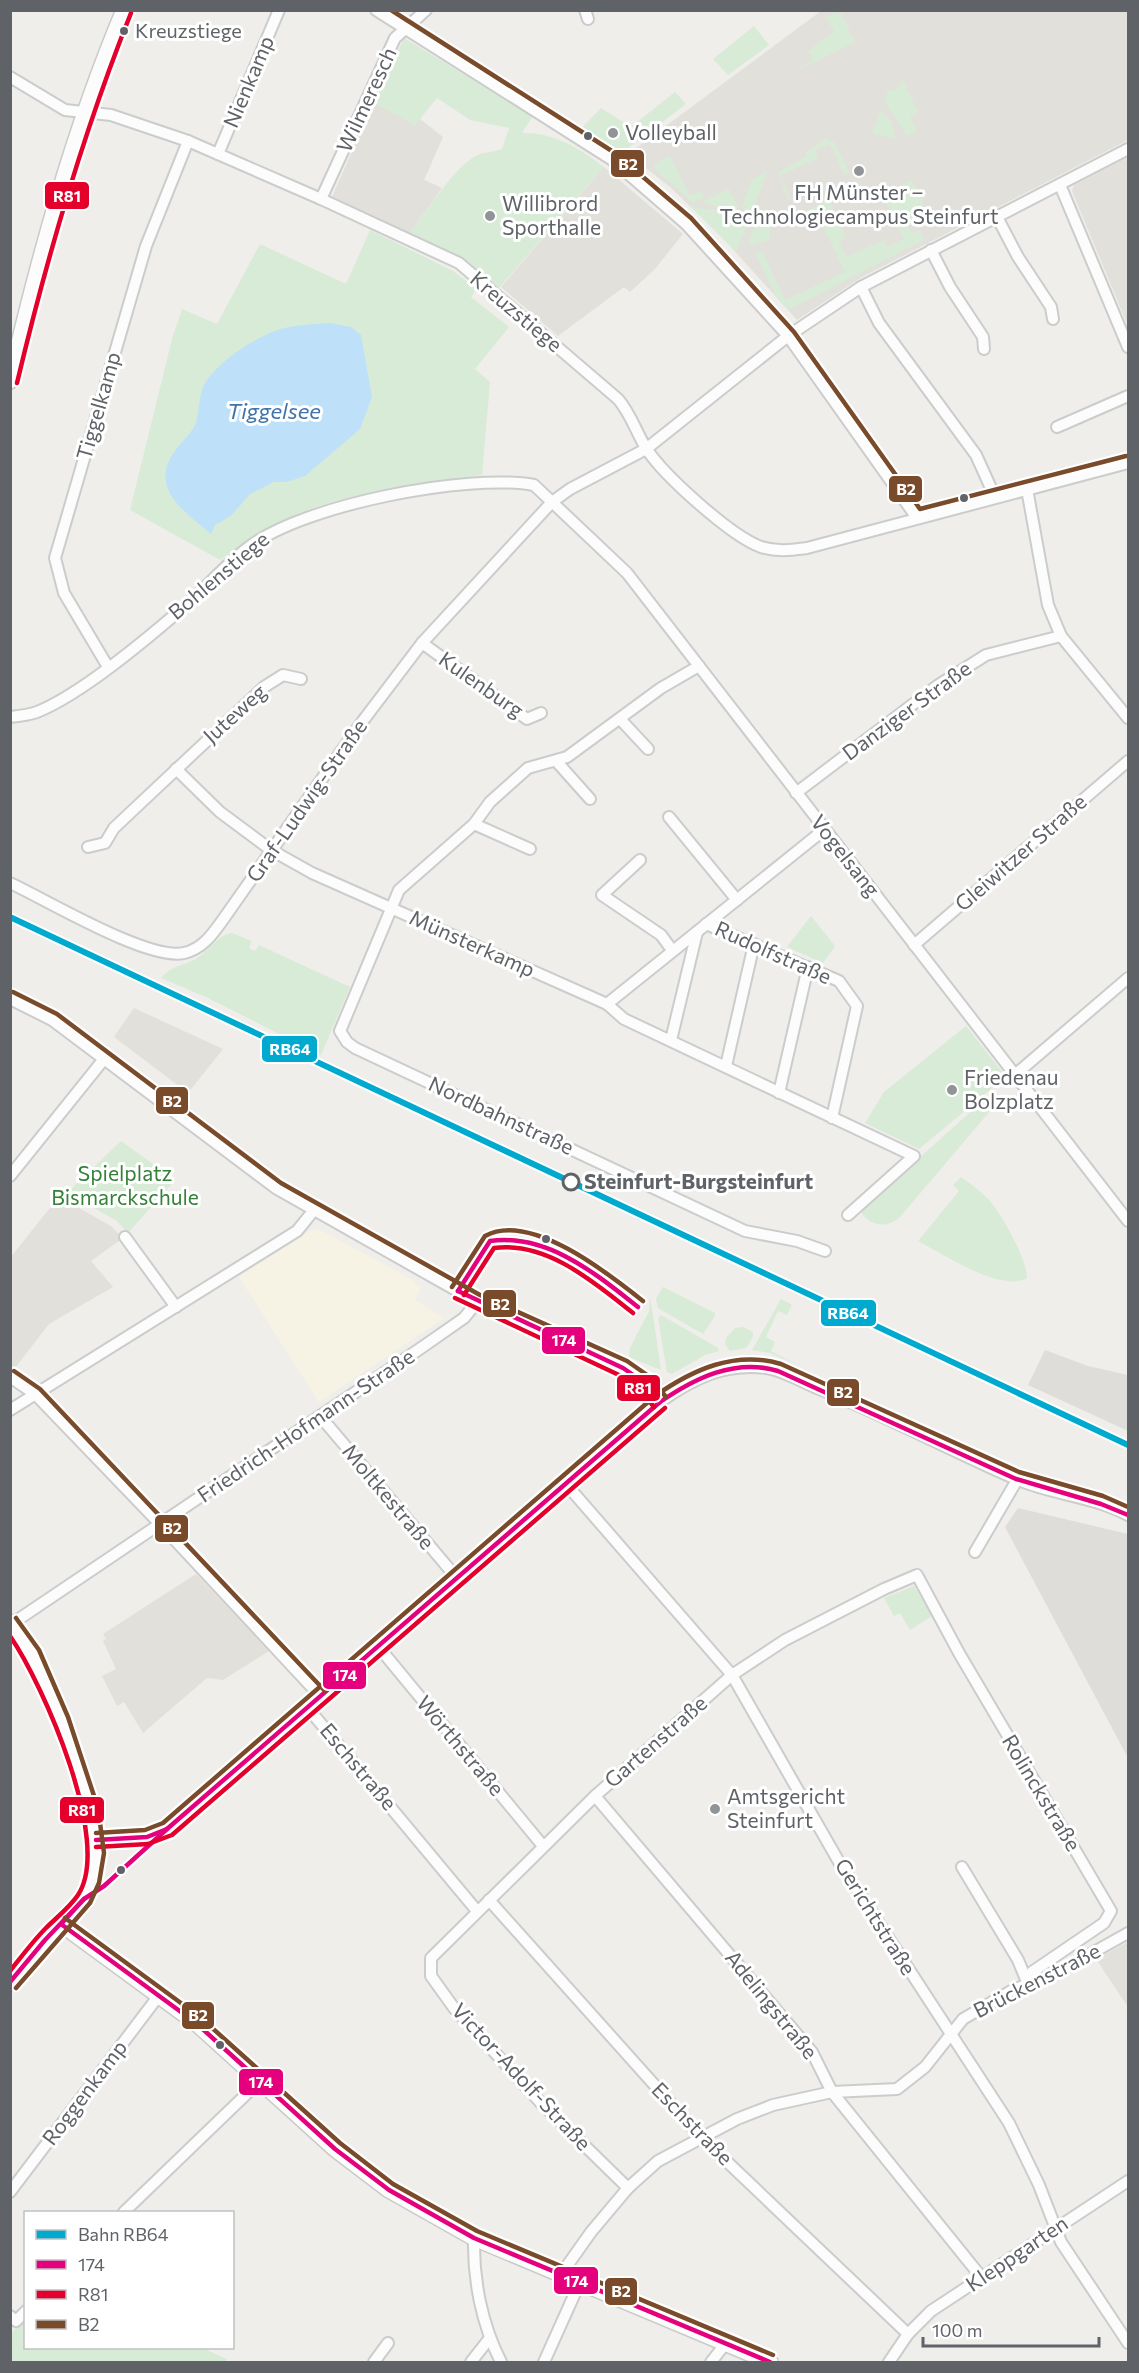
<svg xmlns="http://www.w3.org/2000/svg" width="1139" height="2373" font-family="Commissioner,sans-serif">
<rect width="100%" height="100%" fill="#efeeea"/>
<path fill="#f7f3e4" d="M318,1229L415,1281L414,1283L421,1287L415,1300L444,1318L319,1402L239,1277L312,1230Z"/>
<g fill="#dfddda">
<path d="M1045,1350L1088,1366L1128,1375V1431L1028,1385Z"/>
<path d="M1018,1508L1128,1534V1758L1005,1527Z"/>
</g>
<g fill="#e2e0da">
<path d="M821,11H1128V140L862,277L797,320L720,235L670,187L628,154Z"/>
<path d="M374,102L414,124L419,118L443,137L424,180L442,188L408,236L331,199Z"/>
<path d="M1128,157V326L1072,191L1074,185Z"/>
<path d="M604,167L683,234L655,269L630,292L624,287L558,336L501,287Z"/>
<path d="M134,1008L223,1049L188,1093L114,1037Z"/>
<path d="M63,1199L111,1226L123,1238L91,1261L113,1287L49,1324L15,1368L10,1365V1258L49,1209Z"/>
<path d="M196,1574L269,1651L223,1680L207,1678L143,1733L124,1702L117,1706L102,1676L116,1669L103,1641L106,1639L103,1634Z"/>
<path d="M1128,1942V2007L1096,1959Z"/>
</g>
<g fill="#d8ebd6">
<path d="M837,12L841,13L855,42L798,70L813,59L808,51L834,31L825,18Z"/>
<path d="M754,26L769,45L728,75L713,59Z"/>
<path d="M404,38L533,116L522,133C554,132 579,148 604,167L499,288L461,259L408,236C423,216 453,169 474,157C488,149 498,155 512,142L502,149L509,128L470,120L437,98L415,125L374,102Z"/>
<path d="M903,80L918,112L910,116L917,131L907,136L884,101L889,89L892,91L902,85L900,82Z"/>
<path d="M675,92L686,104L623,152L582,128L601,108L631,127Z"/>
<path d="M880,111L891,120L895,139L872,134Z"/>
<path d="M826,138L834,142L849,172L844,175L830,144L815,151L818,158L780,176L791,198L788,200L778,173L807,156L805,153Z"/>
<path d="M670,156L690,196L701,191L704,197L693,203L656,170L653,164Z"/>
<path d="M768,171L753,210H744L742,207L752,179Z"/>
<path d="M912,180L924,205L911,212L915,220L907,224L912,234L920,230L924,240L788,310L776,297L756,254L762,251L785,300L845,272L817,213L784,227L782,222L829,200L846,238L839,242L846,257L884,240L888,247L904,239L882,194Z"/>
<path d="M729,189L738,207L736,212L741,214L747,226L736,252L691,207L695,205V208L719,210V207L701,202Z"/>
<path d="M762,209L767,217L763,226L767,227L769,222L771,227L769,240L751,245L749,240Z"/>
<path d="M370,230L453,271L477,289L471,297L509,327L475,369L490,382L482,475C421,483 338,494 283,520C261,530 240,547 220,560L130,510L172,339L182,309L217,324L260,244L346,284Z"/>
<path d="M811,916L835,946L823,963L787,947Z"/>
<path d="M232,933L252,941L249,948L255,951L259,945L350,987L321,1055L206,997L161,978C171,966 181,966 194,960C209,952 215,936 232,933Z"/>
<path d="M966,1026L1003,1073V1079L919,1149L865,1123L884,1092Z"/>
<path d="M994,1091L1001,1098L900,1217C888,1228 873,1227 862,1214V1209Z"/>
<path d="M121,1141L175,1180L128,1233L117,1221L67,1193Z"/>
<path d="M961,1177C971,1184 982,1192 990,1201C1003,1216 1027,1260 1027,1278C1001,1293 943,1254 918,1241L959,1191L953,1185Z"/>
<path d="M663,1287L715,1313V1316L703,1334L658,1308L656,1299Z"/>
<path d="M650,1299L651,1302L661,1370L629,1357L630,1348L649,1311Z"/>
<path d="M781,1299L792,1305L787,1315L778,1311L766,1337L775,1342L771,1351L796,1364L770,1353L752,1350Z"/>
<path d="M661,1315L718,1348L719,1351L705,1355L672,1374L667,1372L658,1318Z"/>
<path d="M743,1327L753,1332V1337L746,1348L730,1351L725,1344L726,1338L735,1328Z"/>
<path d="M914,1586L932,1616L910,1630L900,1613L894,1616L884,1598Z"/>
<path d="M25,2319L26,2348H202L227,2359L225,2362H11L10,2334Z"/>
</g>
<path fill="#bfe0f9" d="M330,323L351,327L361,335L372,397L360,429L305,476L287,482H274L250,494L231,516L215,525L211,534C188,514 149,490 173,454C179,443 189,437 195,425C200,413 198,397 204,385C217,362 255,337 280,329C296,325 314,324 330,323Z"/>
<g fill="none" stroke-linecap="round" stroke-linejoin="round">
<defs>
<g id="street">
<path d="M376,10L611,159L686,224L788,336L917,518"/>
<path d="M585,10L588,19"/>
<path d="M10,77L65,110L111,115L188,141L321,199L459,263L618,399C631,414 636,432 646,448C663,475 731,536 761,547C777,552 791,550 807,548L1128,463"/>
<path d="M218,154L279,10"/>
<path d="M1060,185L1128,347"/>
<path d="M321,199L395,38L426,10"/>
<path d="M997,217L1018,257L1051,307L1053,319"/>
<path d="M931,250L950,287L983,337L984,349"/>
<path d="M861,287L879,323L976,455L995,497"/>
<path d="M1057,427L1128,396"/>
<path d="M1027,489L1048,605L1061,636L1128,718"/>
<path d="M422,643L527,719L541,713"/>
<path d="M699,666L661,688L567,757L528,768L490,802L474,824L399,890L340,1031L347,1042L355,1048L745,1231L797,1241L825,1251"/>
<path d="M108,667L64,593L55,558L146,246L188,141"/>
<path d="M10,717C19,716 29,715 37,712C82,694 148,638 185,606C207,587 226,564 249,547C303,505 468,473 534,485L627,573L1128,1221"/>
<path d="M620,719L648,749"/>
<path d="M557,762L590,799"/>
<path d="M176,769L220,812L271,850L312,873L607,1004L624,1019L914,1156L848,1215"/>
<path d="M796,793L937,686L986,655L1061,636"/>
<path d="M669,817L737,900"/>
<path d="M474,824L530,849"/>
<path d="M88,847L105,843L114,828L264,687L283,675L301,679"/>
<path d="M640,860L602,895L661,935L672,950"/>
<path d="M10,883C47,900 148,961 184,953C202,949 212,935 222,921L359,726L422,643L552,502L570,489L646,449L788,336L861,287L1128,149"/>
<path d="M706,924L839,981L857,1006L832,1118"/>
<path d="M914,945L1128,761"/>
<path d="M10,999L52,1020L277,1189L477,1302L623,1368L645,1383L660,1402"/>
<path d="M607,1004L825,829"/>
<path d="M671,1040L697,932"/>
<path d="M726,1066L754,944"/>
<path d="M1016,1074L1128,978"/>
<path d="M779,1093L808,967"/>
<path d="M10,1176L104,1059"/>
<path d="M125,1237L176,1307"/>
<path d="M10,1377L35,1394L160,1524L320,1696"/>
<path d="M10,1410L297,1231L314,1210"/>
<path d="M320,1416L456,1577"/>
<path d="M566,1484L732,1675L839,1862L1009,2123L1039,2185L1061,2242L1128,2343"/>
<path d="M975,1552L1017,1480"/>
<path d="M10,1625L421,1348L464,1318L477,1302"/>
<path d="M377,1645L543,1846"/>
<path d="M307,1707L477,1911"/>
<path d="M595,1796L812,2052L832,2092L982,2278"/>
<path d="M96,1840L147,1837L167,1829L660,1402C693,1378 724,1363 766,1368C782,1370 801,1381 817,1388C885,1415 949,1450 1016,1479C1052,1495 1093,1496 1128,1515"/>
<path d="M962,1867L1018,1960L1028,1984"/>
<path d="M489,1900L701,2137L908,2334"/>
<path d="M628,2188L541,2103L454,2008L431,1976V1958L595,1796L732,1675L785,1640L884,1589L917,1575L959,1653L1111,1911L1104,1923L1032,1972L1028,1984"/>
<path d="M10,2192L160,1994"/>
<path d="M124,2212L260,2081"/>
<path d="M474,2238C473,2280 482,2325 501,2362"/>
<path d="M562,2273L591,2232L628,2188L658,2161L737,2119L773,2105L832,2092L897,2089L925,2067L963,2019L1011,1991L1058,1972L1128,1933"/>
<path d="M10,2316L16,2321L26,2311"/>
<path d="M374,2362L388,2343"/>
<path d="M471,2362L489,2339"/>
<path d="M544,2362L580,2282"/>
<path d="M711,2362L726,2343"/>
<path d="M889,2362L908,2334L931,2311L1128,2181"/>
</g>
<g id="secondary">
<path d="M10,381C39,256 74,129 124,10"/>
<path d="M10,1622L32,1654L61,1719L91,1810L97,1853L92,1881L84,1899L45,1940L10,1983"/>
<path d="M61,1924L196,2023L335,2149L389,2190L474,2238L770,2362"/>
</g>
</defs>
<use href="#street" stroke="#cbcccc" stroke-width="14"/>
<use href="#secondary" stroke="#cacacb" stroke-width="18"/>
<use href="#street" stroke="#fdfcfc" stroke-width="10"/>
<use href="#secondary" stroke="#fdfcfc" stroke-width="15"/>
<defs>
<g id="bus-1">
<path d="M458,1291L623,1368L645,1383L660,1402"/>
<path d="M458,1291L490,1241C547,1233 596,1274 638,1307"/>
<path d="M96,1840L147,1837L167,1829L660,1402C695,1378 735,1358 778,1371L1016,1479L1101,1504L1128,1515"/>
<path d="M61,1924L196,2023L335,2149L389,2190L474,2238L770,2362"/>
<path d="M61,1924L84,1899L104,1886L167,1829"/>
<path d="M10,1982L45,1940L84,1899"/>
</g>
<g id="bus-2">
<path d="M17,383C47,257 83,133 131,13"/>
<path d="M464,1295L494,1248C547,1241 595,1283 633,1313"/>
<path d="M455,1298L619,1375L640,1389L654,1407"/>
<path d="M10,1636C43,1684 113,1842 78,1895C70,1907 56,1918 46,1928C33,1941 22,1956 10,1971"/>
<path d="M96,1847L148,1844L172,1835L665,1408"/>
</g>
<g id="bus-3">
<path d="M391,10L615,153L691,218L794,332L920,509L1126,456"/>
<path d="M13,992L57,1014L281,1183L480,1295L627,1361L650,1377L666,1397"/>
<path d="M452,1287L485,1236C530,1211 609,1274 643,1301"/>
<path d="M14,1371L40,1389L325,1691"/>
<path d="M96,1833L145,1830L163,1823L655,1396C692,1370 735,1350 781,1364L1019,1472L1103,1496L1128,1507"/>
<path d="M65,1918L200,2017L340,2143L393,2184L477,2231L773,2355"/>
<path d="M16,1988L90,1903L99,1883L104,1853L98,1808L68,1717L39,1650L16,1618"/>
</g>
</defs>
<use href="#bus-1" stroke="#fff" stroke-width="9"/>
<use href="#bus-2" stroke="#fff" stroke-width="9"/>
<use href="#bus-3" stroke="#fff" stroke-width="9"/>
<use href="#bus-1" stroke="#e5007d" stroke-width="4.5"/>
<use href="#bus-2" stroke="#e4002b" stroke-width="4.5"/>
<use href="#bus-3" stroke="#7a4b2a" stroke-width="4.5"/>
<defs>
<path id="rail-1" d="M10,917L1128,1445"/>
</defs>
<use href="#rail-1" stroke="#fff" stroke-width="10"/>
<use href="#rail-1" stroke="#00a9ce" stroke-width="6"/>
</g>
<g fill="#5f6368" stroke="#fff" stroke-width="2">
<circle cx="124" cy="31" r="5"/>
<circle cx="588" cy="136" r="5"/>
<circle cx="964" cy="498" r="5"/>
<circle cx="546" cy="1239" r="5"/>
<circle cx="121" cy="1870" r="5"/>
<circle cx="220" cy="2045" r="5"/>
</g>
<g fill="#919496" stroke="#fff" stroke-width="2">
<circle cx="613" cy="133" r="6"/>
<circle cx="859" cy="171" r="6"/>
<circle cx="490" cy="216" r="6"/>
<circle cx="952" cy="1090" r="6"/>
<circle cx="715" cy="1809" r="6"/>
</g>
<circle fill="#fff" stroke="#5f6368" stroke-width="3" cx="571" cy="1182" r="8"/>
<g text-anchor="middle" stroke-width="6" stroke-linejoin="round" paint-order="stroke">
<g font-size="20" fill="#5f6368" stroke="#fff" text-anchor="start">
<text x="135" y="38">Kreuzstiege</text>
</g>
<g font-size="21" fill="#5f6368" stroke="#fff">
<text transform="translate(249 82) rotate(-67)" y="7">Nienkamp</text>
<text transform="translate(367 100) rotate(-65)" y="7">Wilmeresch</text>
<text transform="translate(516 312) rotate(40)" y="7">Kreuzstiege</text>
<text transform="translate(99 406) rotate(-74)" y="7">Tiggelkamp</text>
<text transform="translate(219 576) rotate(-40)" y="7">Bohlenstiege</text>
<text transform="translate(481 685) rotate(35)" y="7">Kulenburg</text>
<text transform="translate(907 711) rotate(-36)" y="7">Danziger Straße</text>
<text transform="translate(235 714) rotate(-42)" y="7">Juteweg</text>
<text transform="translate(307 801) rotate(-55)" y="7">Graf-Ludwig-Straße</text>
<text transform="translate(1021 853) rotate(-41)" y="7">Gleiwitzer Straße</text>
<text transform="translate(845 856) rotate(52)" y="7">Vogelsang</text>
<text transform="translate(472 944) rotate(24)" y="7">Münsterkamp</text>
<text transform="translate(773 953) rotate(24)" y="7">Rudolfstraße</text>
<text transform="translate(501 1116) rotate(25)" y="7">Nordbahnstraße</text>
<text transform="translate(306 1426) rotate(-34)" y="7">Friedrich-Hofmann-Straße</text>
<text transform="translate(388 1497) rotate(50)" y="7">Moltkestraße</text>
<text transform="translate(656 1742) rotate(-41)" y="7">Gartenstraße</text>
<text transform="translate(460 1746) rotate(50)" y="7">Wörthstraße</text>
<text transform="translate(358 1767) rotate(50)" y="7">Eschstraße</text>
<text transform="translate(1041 1793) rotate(59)" y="7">Rolinckstraße</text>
<text transform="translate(875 1917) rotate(58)" y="7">Gerichtstraße</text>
<text transform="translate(1037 1981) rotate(-27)" y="7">Brückenstraße</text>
<text transform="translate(771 2005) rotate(51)" y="7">Adelingstraße</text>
<text transform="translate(521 2077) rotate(47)" y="7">Victor-Adolf-Straße</text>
<text transform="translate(85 2093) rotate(-53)" y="7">Roggenkamp</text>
<text transform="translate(692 2124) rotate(46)" y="7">Eschstraße</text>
<text transform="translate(1017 2254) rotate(-34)" y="7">Kleppgarten</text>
</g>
<g font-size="21" fill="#5f6368" stroke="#fff" text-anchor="start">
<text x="625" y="140">Volleyball</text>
<text x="859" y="200" text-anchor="middle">FH Münster –<tspan x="859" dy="24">Technologiecampus Steinfurt</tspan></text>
<text x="502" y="211">Willibrord<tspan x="502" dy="24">Sporthalle</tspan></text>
<text x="964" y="1085">Friedenau<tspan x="964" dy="24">Bolzplatz</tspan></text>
<text x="727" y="1804">Amtsgericht<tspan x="727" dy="24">Steinfurt</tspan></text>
</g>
<g font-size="21" fill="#348238" stroke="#fff">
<text x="125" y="1181">Spielplatz<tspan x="125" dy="24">Bismarckschule</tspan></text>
</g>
<g font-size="21" font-weight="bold" fill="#5f6368" stroke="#fff" text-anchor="start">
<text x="584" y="1189">Steinfurt-Burgsteinfurt</text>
</g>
<g font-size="22" font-style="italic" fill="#4174aa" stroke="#fff">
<text x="274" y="419">Tiggelsee</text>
</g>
</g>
<g stroke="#fff" stroke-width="2">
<rect x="610" y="149" width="35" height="29" rx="6" fill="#7a4b2a"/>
<rect x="44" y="181" width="46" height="29" rx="6" fill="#e4002b"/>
<rect x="888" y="475" width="35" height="28" rx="6" fill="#7a4b2a"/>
<rect x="261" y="1035" width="57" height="28" rx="6" fill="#00a9ce"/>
<rect x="155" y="1086" width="34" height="29" rx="6" fill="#7a4b2a"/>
<rect x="482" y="1289" width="35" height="29" rx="6" fill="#7a4b2a"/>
<rect x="820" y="1299" width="57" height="28" rx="6" fill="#00a9ce"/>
<rect x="541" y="1326" width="45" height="29" rx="6" fill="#e5007d"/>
<rect x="616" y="1374" width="45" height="28" rx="6" fill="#e4002b"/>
<rect x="826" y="1378" width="34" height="29" rx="6" fill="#7a4b2a"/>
<rect x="154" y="1514" width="35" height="29" rx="6" fill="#7a4b2a"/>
<rect x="322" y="1661" width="45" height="29" rx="6" fill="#e5007d"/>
<rect x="59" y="1796" width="46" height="28" rx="6" fill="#e4002b"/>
<rect x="181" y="2001" width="34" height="29" rx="6" fill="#7a4b2a"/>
<rect x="238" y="2068" width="46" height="28" rx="6" fill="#e5007d"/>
<rect x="553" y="2266" width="46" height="29" rx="6" fill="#e5007d"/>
<rect x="604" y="2277" width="34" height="29" rx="6" fill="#7a4b2a"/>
</g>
<g font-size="16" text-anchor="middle" font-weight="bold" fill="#fff">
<text x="628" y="170">B2</text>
<text x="67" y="202">R81</text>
<text x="906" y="495">B2</text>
<text x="290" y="1055">RB64</text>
<text x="172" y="1107">B2</text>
<text x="500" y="1310">B2</text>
<text x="848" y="1319">RB64</text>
<text x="564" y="1346">174</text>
<text x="638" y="1394">R81</text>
<text x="843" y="1398">B2</text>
<text x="172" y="1534">B2</text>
<text x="345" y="1681">174</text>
<text x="82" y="1816">R81</text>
<text x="198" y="2021">B2</text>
<text x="261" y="2088">174</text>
<text x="576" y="2287">174</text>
<text x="621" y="2297">B2</text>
</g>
<rect width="1139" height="2373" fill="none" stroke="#5f6368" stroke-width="24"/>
<rect x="24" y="2211" width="210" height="138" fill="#ffffff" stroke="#bfc1c3" stroke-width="1.5"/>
<rect x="36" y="2230" width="30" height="9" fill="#00a9ce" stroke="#bfc1c3" stroke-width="1.5"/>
<text x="78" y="2241" font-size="18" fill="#5f6368">Bahn RB64</text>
<rect x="36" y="2260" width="30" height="9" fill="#e5007d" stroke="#bfc1c3" stroke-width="1.5"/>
<text x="78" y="2271" font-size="18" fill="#5f6368">174</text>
<rect x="36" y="2290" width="30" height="9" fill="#e4002b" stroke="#bfc1c3" stroke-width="1.5"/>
<text x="78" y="2301" font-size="18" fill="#5f6368">R81</text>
<rect x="36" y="2320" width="30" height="9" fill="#7a4b2a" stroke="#bfc1c3" stroke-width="1.5"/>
<text x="78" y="2331" font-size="18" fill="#5f6368">B2</text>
<path d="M923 2337v9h176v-9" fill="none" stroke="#5f6368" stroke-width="3"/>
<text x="932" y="2337" font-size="18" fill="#5f6368" stroke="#ffffff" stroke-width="4.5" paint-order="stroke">100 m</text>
</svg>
